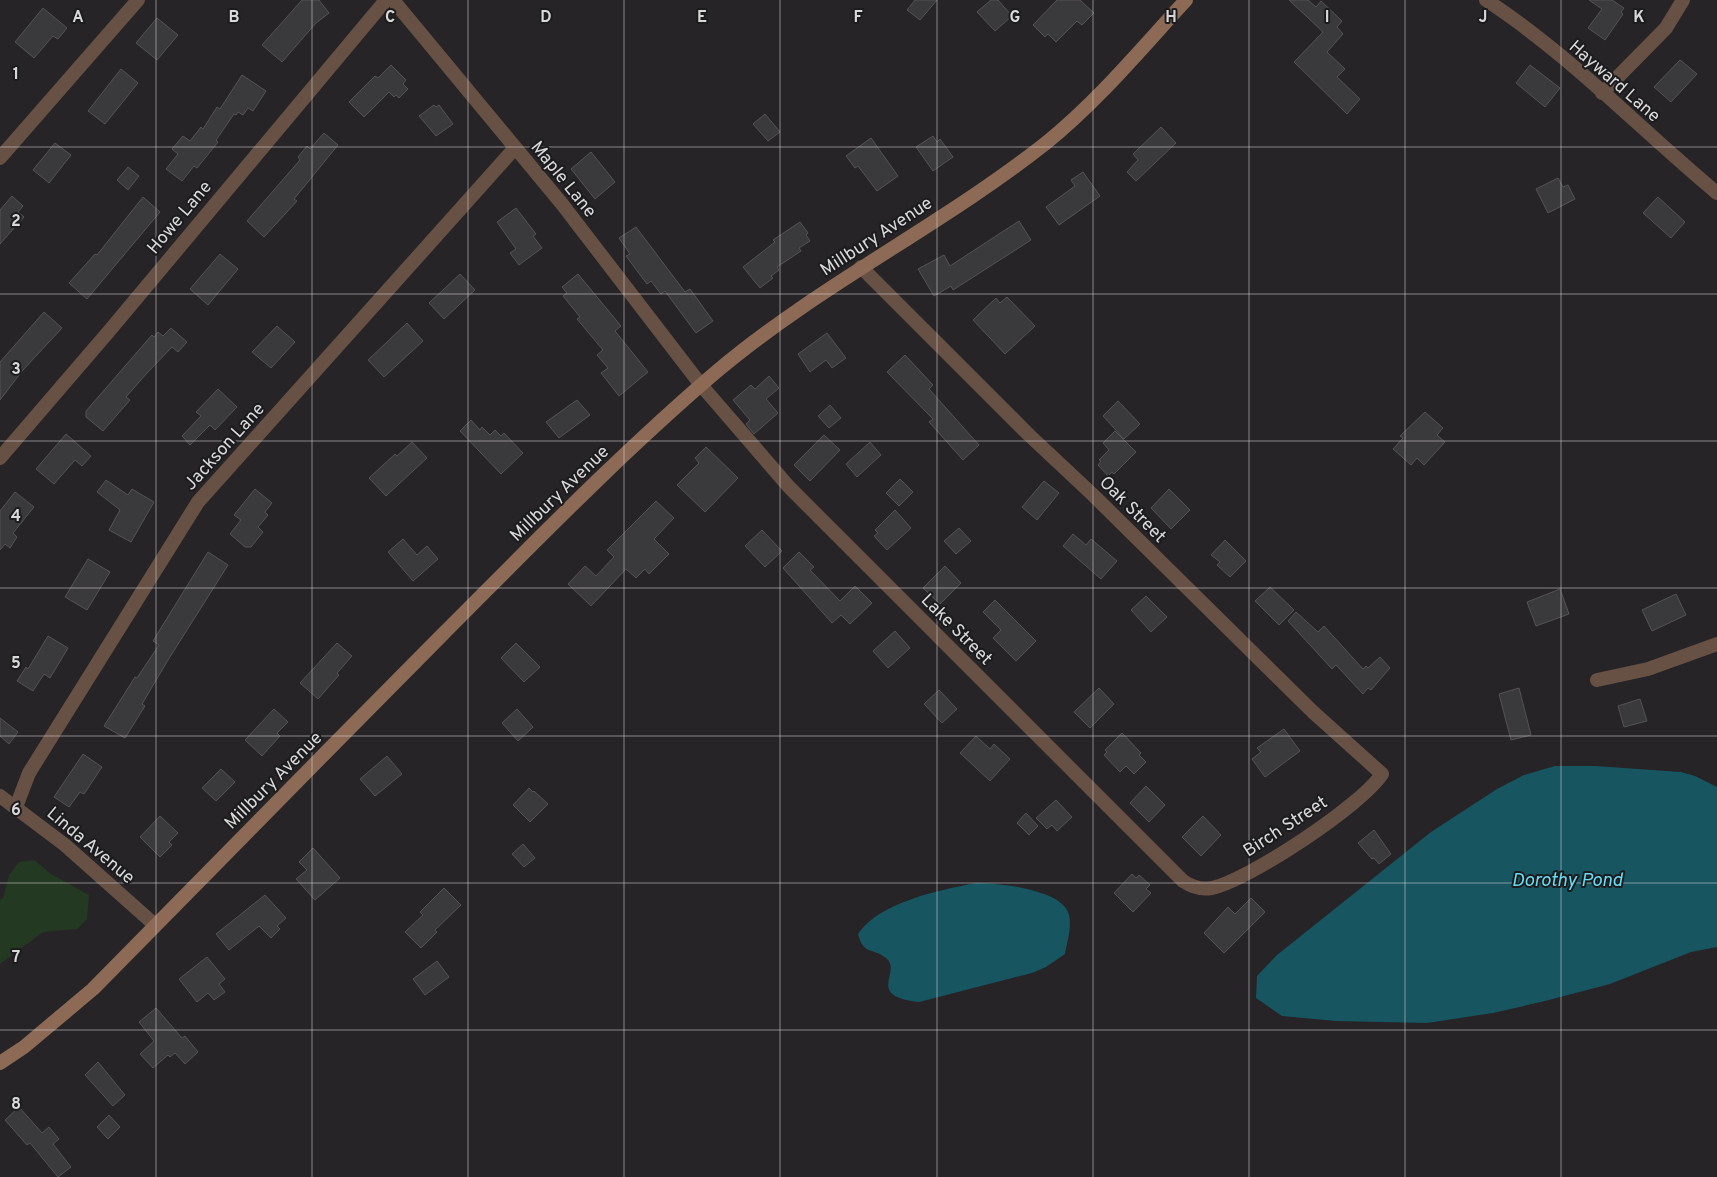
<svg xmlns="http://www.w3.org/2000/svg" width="1717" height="1177" font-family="Overpass,sans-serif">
<rect width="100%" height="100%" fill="#262426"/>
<path fill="#233921" d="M34,860L51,874L89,895L87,919L77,929L43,932L0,964V900L3,898L9,875L19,862Z"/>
<g fill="#175560">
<path d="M1555,766H1595L1681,772L1695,776L1717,787V947L1691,952L1610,984L1545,1001L1493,1013L1427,1023L1336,1021L1282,1016L1256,998L1257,976L1277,955L1431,832L1497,789L1524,775Z"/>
<path d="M976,883C998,883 1059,889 1068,912C1073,924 1067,942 1065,954L1046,967L1032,973L919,1002C864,996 903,972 886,958C872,947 864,956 858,934C879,902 940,890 976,883Z"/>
</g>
<g fill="#3a393b" stroke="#555356">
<path d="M302,0H319L329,13L316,23L282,62L262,45Z"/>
<path d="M915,0H937L920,20L907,10Z"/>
<path d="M991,0H998L1012,16L995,31L977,12Z"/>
<path d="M1057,0H1080L1094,13L1082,25L1077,21L1056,42L1048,34L1045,37L1033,25Z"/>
<path d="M1289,0H1308L1316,7L1321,1L1342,21L1337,27L1343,34L1327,52L1345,69L1337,77L1360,99L1347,114L1294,62L1323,32Z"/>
<path d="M1589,0H1612L1624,8L1621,12L1623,14L1605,40L1588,28L1602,9Z"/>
<path d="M43,8L67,28L58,39L53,36L34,58L15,42Z"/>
<path d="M157,18L178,35L157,60L136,43Z"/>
<path d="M1680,60L1697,74L1671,102L1654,87Z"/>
<path d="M391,65L406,80L403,84L408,89L399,98L396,95L394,97L389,92L364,117L349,102L375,76L378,78Z"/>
<path d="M1530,65L1560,88L1545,107L1516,83Z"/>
<path d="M121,69L138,83L105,124L88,111Z"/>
<path d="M242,75L266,91L253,111L248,108L243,115L238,112L236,115L234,114L216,140L218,142L197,168L194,166L182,181L166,169L178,154L172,149L183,136L190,141L201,127L203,129L217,107L220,109Z"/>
<path d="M434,105L436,107L439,105L453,124L436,136L419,116Z"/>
<path d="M765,114L780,132L768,141L753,124Z"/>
<path d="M1161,127L1176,143L1136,181L1127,172L1138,160L1133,154Z"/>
<path d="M324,133L338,145L294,199L297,201L264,237L247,221L300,160L298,157L307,146L310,149Z"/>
<path d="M933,136L937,142L940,139L953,157L933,171L916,147Z"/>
<path d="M871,138L898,176L877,191L858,166L855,168L846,156Z"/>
<path d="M55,143L71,155L49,183L33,170Z"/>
<path d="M591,152L615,182L595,199L571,169Z"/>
<path d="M128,167L139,176L128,190L117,180Z"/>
<path d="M1083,172L1100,196L1059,225L1046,207L1075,186L1071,180Z"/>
<path d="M1558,178L1563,187L1568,185L1575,199L1548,213L1536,189Z"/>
<path d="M12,196L23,206L18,212L24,217L0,244V210Z"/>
<path d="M143,197L160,212L87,299L69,283L95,254L97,255Z"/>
<path d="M1658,197L1685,222L1671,238L1643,213Z"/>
<path d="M516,208L536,234L533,236L542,248L519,265L510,253L516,249L497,222Z"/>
<path d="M1019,221L1031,240L953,290L951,286L934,296L918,269L944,255L950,266Z"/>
<path d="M800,222L808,233L806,235L810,241L799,248L801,251L777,267L779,270L771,276L773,278L760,288L743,267L775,242L773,240Z"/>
<path d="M636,227L685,292L690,289L713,321L696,333L665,291L661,294L651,281L647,284L626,256L630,254L619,238Z"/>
<path d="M220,254L238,269L208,305L190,289Z"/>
<path d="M460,274L475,290L444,319L429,303Z"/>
<path d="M578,274L621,326L615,331L648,372L619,396L601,373L608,368L597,355L603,350L577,319L580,317L563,296L567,293L562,287Z"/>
<path d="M1007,297L1035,326L1005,354L973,320L996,298L1000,303Z"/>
<path d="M44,312L62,328L23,370L0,400V362Z"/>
<path d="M407,323L423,341L384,377L368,360Z"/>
<path d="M277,326L295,342L271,368L252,352Z"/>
<path d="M171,328L187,342L178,352L172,347L147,373L126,397L130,400L103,431L86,417V411L152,335L154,337L158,332L163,336Z"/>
<path d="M827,333L846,358L832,368L826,360L810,372L798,354Z"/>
<path d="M905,355L933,385L929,389L979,445L963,460L929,422L933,419L887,372Z"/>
<path d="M769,376L779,388L766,399L778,413L754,434L746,424L750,420L733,400L751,385L755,389Z"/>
<path d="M218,389L237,407L215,430L210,425L190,445L182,436L201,416L196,412Z"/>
<path d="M577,400L590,415L559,438L546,422Z"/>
<path d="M1118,401L1140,424L1124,439L1103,416Z"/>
<path d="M830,405L841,418L829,428L818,416Z"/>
<path d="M1425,412L1443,428L1437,435L1445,442L1424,465L1417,458L1411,465L1393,449L1403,438L1400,436Z"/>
<path d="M471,420L480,430L482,427L490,435L495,430L501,436L504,433L523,453L501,474L460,431Z"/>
<path d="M1115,431L1136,452L1114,474L1112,472L1108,476L1098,465L1101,461L1099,460L1109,450L1103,443Z"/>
<path d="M66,434L91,456L82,466L75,460L54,484L36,469Z"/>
<path d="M824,435L840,450L810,481L794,465Z"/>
<path d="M412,442L427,458L386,496L369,478L395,454L397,456Z"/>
<path d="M870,442L881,455L857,477L846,464Z"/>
<path d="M706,447L738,478L705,512L677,485L699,463L695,458Z"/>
<path d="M900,479L913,492L899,506L886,493Z"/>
<path d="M106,480L128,495L132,489L154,502L131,542L109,530L120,510L97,492Z"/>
<path d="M1044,481L1059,493L1037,520L1022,507Z"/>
<path d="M255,489L272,503L265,512L268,515L258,527L263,532L251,547H245L230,534L241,520L234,515Z"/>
<path d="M1169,489L1190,510L1171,529L1151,508Z"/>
<path d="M15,492L34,507L13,533L17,537L10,548L5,544L0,550V511Z"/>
<path d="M656,501L674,518L654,539L669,554L649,574L645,569L636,578L626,569L591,606L568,584L585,566L596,576L614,557L607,550Z"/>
<path d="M895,510L911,528L887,550L874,536L878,533L875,530Z"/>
<path d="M959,528L971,541L956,554L944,541Z"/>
<path d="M762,530L782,551L765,567L745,546Z"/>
<path d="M1073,534L1086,545L1091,539L1117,561L1101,579L1063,546Z"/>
<path d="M403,539L417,555L427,546L438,559L413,581L388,552Z"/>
<path d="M1225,540L1246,561L1230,577L1217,565L1220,562L1211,555Z"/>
<path d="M208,552L228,565L168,660L142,704L145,706L125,738L104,726L135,677L137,678L159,645L153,641Z"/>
<path d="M799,552L814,567L810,570L840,601L855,586L872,603L850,624L841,615L832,623L783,568Z"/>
<path d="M88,559L110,572L87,610L65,597Z"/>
<path d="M945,566L961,583L940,604L923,588Z"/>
<path d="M1270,587L1294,610L1279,625L1255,601Z"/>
<path d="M1560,589L1569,614L1536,626L1527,602Z"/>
<path d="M1676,594L1686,615L1652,631L1642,610Z"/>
<path d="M1146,596L1167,617L1151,632L1131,610Z"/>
<path d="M995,600L1036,641L1016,661L993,638L1001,630L983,612Z"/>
<path d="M1296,612L1318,632L1324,626L1363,669L1366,666L1368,668L1380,657L1390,668L1371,690L1368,688L1363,694L1336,665L1332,669L1288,621Z"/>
<path d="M895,631L910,648L888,668L873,651Z"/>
<path d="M48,636L68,648L50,678L44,674L33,691L17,681L26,667L28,669Z"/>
<path d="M337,643L352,656L337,673L339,675L318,699L300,683Z"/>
<path d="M516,643L540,667L524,682L501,658Z"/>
<path d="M1099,688L1114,704L1090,728L1074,712Z"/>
<path d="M1519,688L1531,735L1511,740L1499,694Z"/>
<path d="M939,690L957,709L942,723L924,704Z"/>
<path d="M1640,699L1647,721L1624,727L1618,706Z"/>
<path d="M274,709L288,722L277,733L280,736L262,756L245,740Z"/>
<path d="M517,709L533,727L518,741L502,723Z"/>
<path d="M0,718L18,732L9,744L0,736Z"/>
<path d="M1284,729L1300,751L1265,777L1252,759L1261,752L1257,748Z"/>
<path d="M1122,733L1141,753L1139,755L1146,762L1134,774L1126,766L1120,772L1104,755L1107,752L1105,750Z"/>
<path d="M976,736L990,749L994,744L1010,759L990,781L960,753Z"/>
<path d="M83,754L102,767L84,794L80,792L69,807L54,797Z"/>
<path d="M387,756L402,774L375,796L360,779Z"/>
<path d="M221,769L235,782L216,801L202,788Z"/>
<path d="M1146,786L1165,805L1149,822L1130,803Z"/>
<path d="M529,788L533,792L534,791L548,804L530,822L513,805Z"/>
<path d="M1056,800L1072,817L1057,831L1052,825L1047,829L1036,818Z"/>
<path d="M1026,813L1038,826L1029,835L1017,823Z"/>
<path d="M160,816L178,833L169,842L172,845L160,857L140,837Z"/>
<path d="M1203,816L1221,835L1201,856L1182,837Z"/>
<path d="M1374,830L1391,854L1379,864L1374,858L1372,859L1358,843Z"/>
<path d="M523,844L535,858L524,867L512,854Z"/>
<path d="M313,848L340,878L315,900L296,879L307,870L299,862Z"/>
<path d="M1132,874L1136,878L1139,875L1150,885L1146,889L1151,893L1133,912L1114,893Z"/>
<path d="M444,888L461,905L435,930L437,932L421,948L405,932L423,915L420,912Z"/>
<path d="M265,895L286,918L277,926L280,929L271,938L259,926L229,950L216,934Z"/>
<path d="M1251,898L1265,912L1224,953L1204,933L1228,907L1235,914Z"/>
<path d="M207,957L225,979L219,984L225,992L214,1000L208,993L197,1002L179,979Z"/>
<path d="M437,961L449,977L425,995L413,979Z"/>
<path d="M156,1008L182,1038L185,1036L198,1052L185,1064L175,1053L170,1057L168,1055L153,1068L140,1054L154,1041L139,1022Z"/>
<path d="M98,1062L125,1095L113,1106L85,1075Z"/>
<path d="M19,1107L42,1133L49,1127L59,1139L53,1144L71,1167L58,1177L30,1143L27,1145L5,1120Z"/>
<path d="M109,1115L120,1127L108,1139L97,1127Z"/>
</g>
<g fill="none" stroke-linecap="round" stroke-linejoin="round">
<g stroke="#675144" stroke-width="14">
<path d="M393,0L562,204L701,385L789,487L1183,881C1192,887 1201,890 1212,888C1249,880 1362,805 1382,774L1313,712L1092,494L1029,435L861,267"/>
<path d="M1486,0C1569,54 1641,130 1717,193"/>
<path d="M1602,93L1666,28L1683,0"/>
<path d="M0,158L138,0"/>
<path d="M0,458L110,330L386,0"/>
<path d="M1597,680L1648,669L1717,644"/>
<path d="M0,796L65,845L155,925"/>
<path d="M16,807L29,773L198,502L515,148"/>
</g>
<path stroke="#8c6a55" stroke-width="14" d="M0,1063L24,1047L93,989C209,871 326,752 443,634C532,545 620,454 716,372C819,285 941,226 1046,143C1098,101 1141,49 1186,0"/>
</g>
<path fill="none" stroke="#dad9da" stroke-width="1" stroke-opacity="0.55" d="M156,0V1177M312,0V1177M468,0V1177M624,0V1177M780,0V1177M937,0V1177M1093,0V1177M1249,0V1177M1405,0V1177M1561,0V1177M0,147H1717M0,294H1717M0,441H1717M0,588H1717M0,736H1717M0,883H1717M0,1030H1717"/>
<g text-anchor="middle" stroke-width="4" stroke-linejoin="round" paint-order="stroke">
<g font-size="18" fill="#dad9da" stroke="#1c1b1d">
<text transform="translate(1615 81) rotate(41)" y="6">Hayward Lane</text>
<text transform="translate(564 179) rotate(51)" y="6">Maple Lane</text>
<text transform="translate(179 217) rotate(-50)" y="6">Howe Lane</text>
<text transform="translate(876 236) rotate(-33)" y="6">Millbury Avenue</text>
<text transform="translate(224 446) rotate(-48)" y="6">Jackson Lane</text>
<text transform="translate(559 493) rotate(-44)" y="6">Millbury Avenue</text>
<text transform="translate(1133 509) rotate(45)" y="6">Oak Street</text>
<text transform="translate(957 629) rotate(45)" y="6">Lake Street</text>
<text transform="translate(273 780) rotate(-45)" y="6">Millbury Avenue</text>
<text transform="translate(1285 826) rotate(-33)" y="6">Birch Street</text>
<text transform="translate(91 845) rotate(40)" y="6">Linda Avenue</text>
</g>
<g font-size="19" font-style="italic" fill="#67dcf2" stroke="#1c1b1d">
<text x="1567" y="886">Dorothy Pond</text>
</g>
</g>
<g font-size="16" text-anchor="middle" font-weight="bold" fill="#dad9da" stroke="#1c1b1d" stroke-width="4" stroke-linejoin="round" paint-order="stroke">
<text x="78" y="22">A</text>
<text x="234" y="22">B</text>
<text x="390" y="22">C</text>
<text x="546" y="22">D</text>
<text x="702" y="22">E</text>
<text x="858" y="22">F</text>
<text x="1015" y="22">G</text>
<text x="1171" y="22">H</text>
<text x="1327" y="22">I</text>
<text x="1483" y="22">J</text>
<text x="1639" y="22">K</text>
<text x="16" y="79">1</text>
<text x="16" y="226">2</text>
<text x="16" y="374">3</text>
<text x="16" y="521">4</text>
<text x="16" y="668">5</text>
<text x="16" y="815">6</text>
<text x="16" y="962">7</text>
<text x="16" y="1109">8</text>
</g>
</svg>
